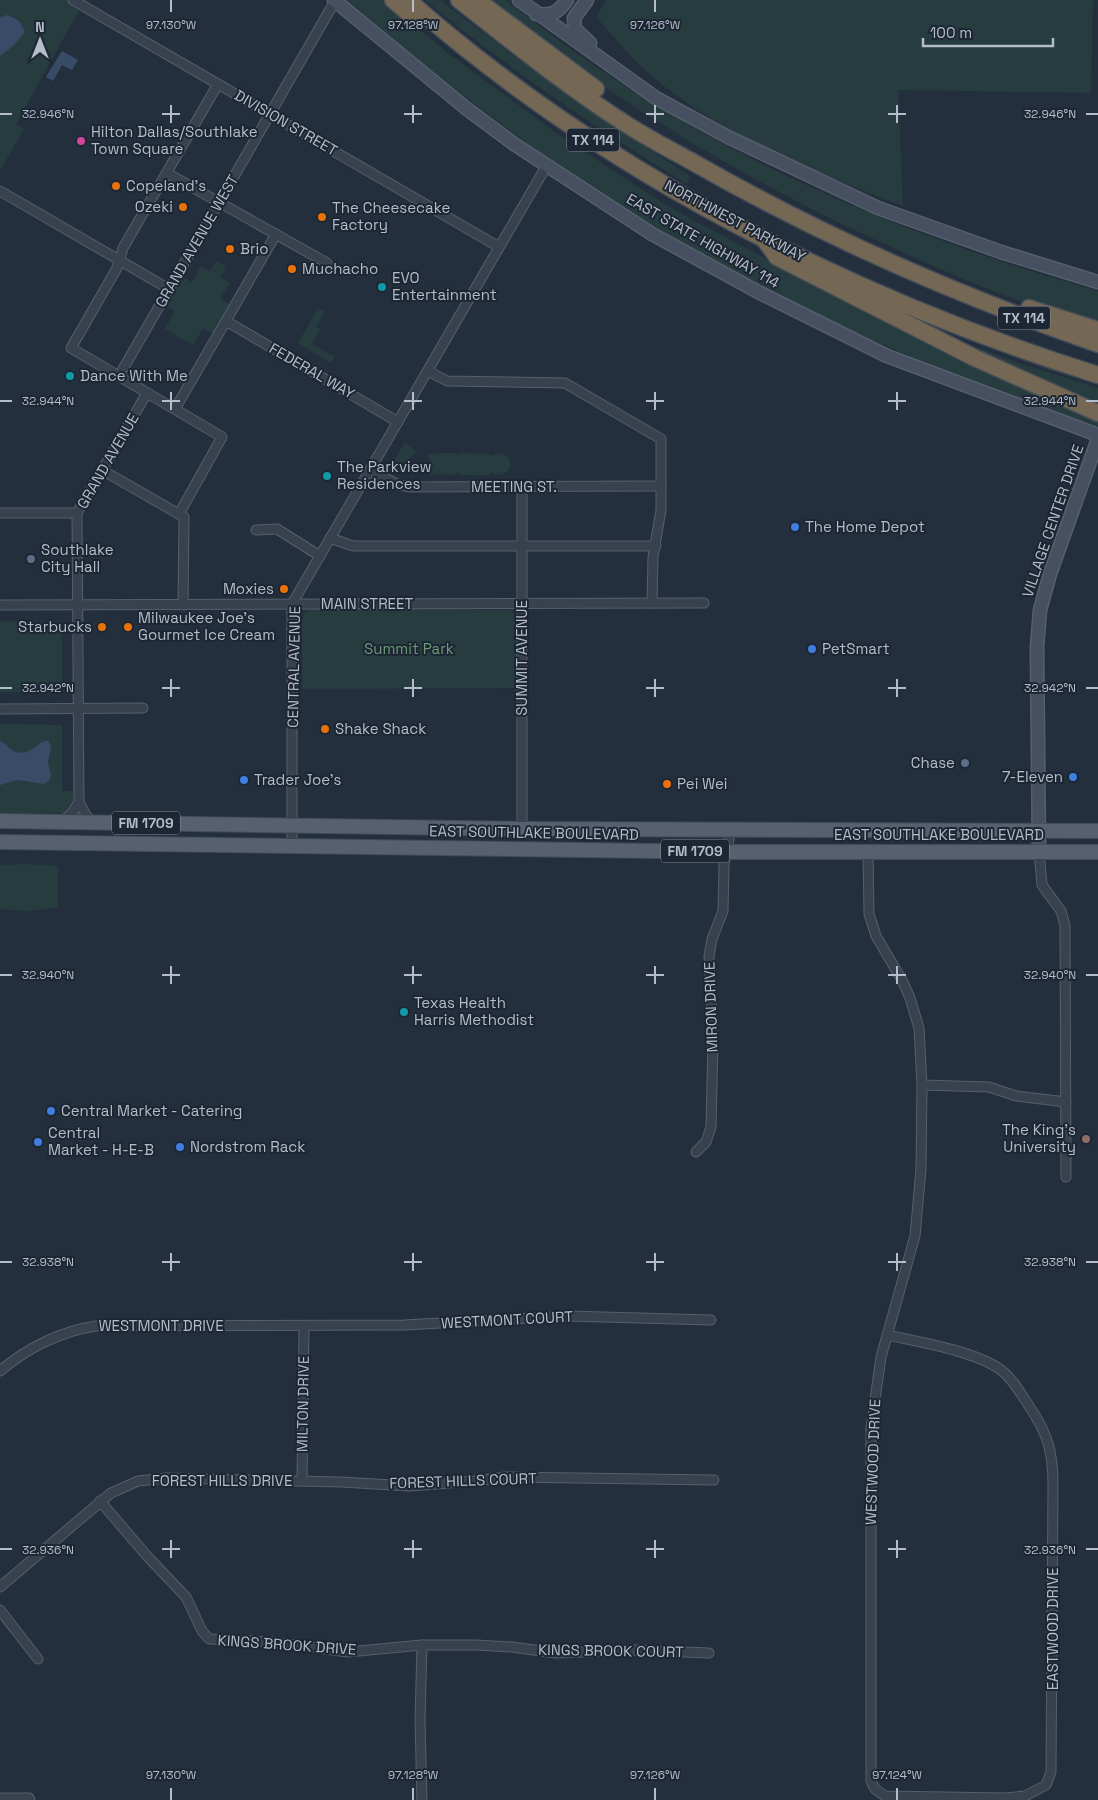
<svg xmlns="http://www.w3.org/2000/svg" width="1098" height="1800" font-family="'Space Grotesk',sans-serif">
<rect width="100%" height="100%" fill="#242f3e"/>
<g fill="#263c3f">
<path d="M0,0H73L82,5L16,124L24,129L0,170Z"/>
<path d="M347,0H384L448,53L558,134L653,197L698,223L790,271L1098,418V427C902,363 716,274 546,157C477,108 412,55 347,0Z"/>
<path d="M425,0H440L572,99L690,176L687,184C596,128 507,68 425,0Z"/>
<path d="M485,0H506C681,142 882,230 1098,291V325C1033,309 971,283 911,256C758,189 617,103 485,0Z"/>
<path d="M607,0H1093L1091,93L898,90L903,206C817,173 713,132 645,70C627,54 612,34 596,17Z"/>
<path d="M216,261L226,266L220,277L230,282L220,299L230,304L213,333L203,328L193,345L165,329L175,311L165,305L181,276L192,282L201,266L210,271Z"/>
<path d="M318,308L325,312L316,327L320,330L312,344L335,357L331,363L298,343Z"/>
<path d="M963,342L1019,363L1098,388V409L961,343Z"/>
<path d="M405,442L416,451L408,460L409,472L403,473L391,467Z"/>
<path d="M440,453H456V455L461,453L491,454V456L500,453L508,457L511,464C509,473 504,475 495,475V473H490V475H461L460,473H456V475L426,474L431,464L427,455Z"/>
<path d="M313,608L511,610L517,619V688L302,689V620L304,613Z"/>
<path d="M0,621L62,622V692H0Z"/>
<path d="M0,724L62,725V791H74L72,807L65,813L0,814Z"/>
<path d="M24,864L58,866V908L26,911L0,909V865Z"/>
</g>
<g fill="#394c67">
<path d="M8,15L19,21L25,32L13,46L0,56V17Z"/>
<path d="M62,51L78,60L72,70L62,65L53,81L46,77Z"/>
<path d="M0,741C6,743 9,750 16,752C33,756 38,739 49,741L51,747L48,762L51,775L49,781L43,784L18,780L0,785Z"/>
</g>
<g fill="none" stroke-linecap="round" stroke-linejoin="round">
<defs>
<g id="street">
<path d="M73,0L499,247"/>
<path d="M167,173L327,263"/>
<path d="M0,191L169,289"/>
<path d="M226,321L398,422"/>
<path d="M428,371L447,381L565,383L661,439V510L653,557L652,603"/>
<path d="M119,376L335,1"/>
<path d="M175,409L276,234"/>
<path d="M102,470L184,517L183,605"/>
<path d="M370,471L399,485L411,487L661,486"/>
<path d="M0,513H77"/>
<path d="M179,514L222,437L71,348L117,268L123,248L218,84"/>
<path d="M256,530L277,529L320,556"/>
<path d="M330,538L353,546H656"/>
<path d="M0,605L704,603"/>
<path d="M0,709L143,708"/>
<path d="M61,822L72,813L79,802"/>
<path d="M93,822L87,817L79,802L77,513L147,393"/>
<path d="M522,829V487"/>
<path d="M292,846V604L547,165"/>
<path d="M868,851L869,914L876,936L902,980L910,998L919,1028L922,1085L921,1169L915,1236L881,1357L871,1428V1781L875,1789L885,1796L1005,1798L1025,1796L1046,1785L1051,1772L1053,1485C1053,1452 1048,1434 1029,1406C1021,1394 1013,1379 1001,1370C975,1351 919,1342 887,1335"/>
<path d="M1039,852L1042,885L1061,911L1065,925L1066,1177"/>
<path d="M922,1085L989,1087L1016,1096L1066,1102"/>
<path d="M696,1152L706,1142L711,1127L713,1040L709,956L712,939L723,911L724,865L731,829"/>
<path d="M0,1371C27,1348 61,1331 96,1326L404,1325L568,1316L711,1320"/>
<path d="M302,1481L304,1326"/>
<path d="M100,1501L147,1556L186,1597L202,1631L209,1639L272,1642L348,1652L422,1645H476L512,1647L556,1653L637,1650L709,1653"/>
<path d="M0,1587L111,1493L138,1481L166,1478L341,1482L410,1486L475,1481L505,1477L714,1480"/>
<path d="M0,1610L38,1659"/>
<path d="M0,1798H29L30,1800"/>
<path d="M422,1800L420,1720L422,1645"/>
</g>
<g id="secondary">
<path d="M334,0L467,109L514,144L652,234L760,293L887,356L1098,435"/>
<path d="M519,0L656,98L728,137L878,208L1001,252L1098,282"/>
<path d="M587,0L574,18L575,29L590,43"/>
<path d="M536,14C552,16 558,13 567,0"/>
<path d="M1039,852L1037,647L1040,610L1050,574L1098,439"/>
</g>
<g id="primary">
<path d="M0,821L522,829L1098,831"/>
<path d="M0,842L725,852H1098"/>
</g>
<g id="highway">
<path d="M393,0L414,18"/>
<path d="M408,0C602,172 852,298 1098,375"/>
<path d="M459,0C514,43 570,89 629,126C651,140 675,152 698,165C826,238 959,296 1098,344"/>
<path d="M477,0L596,89"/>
<path d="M764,239L777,257L975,358L1098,413"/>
<path d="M1029,308L1098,330"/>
</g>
</defs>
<use href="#street" stroke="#565f6c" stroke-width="11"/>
<use href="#secondary" stroke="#565f6c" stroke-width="15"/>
<use href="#primary" stroke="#414a57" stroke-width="16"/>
<use href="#highway" stroke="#434c59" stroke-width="19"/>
<use href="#street" stroke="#38414e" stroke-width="9"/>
<use href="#secondary" stroke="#465061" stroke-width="12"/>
<use href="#primary" stroke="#56606e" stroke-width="14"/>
<use href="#highway" stroke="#746855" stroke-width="16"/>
</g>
<path fill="none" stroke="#b4bcc9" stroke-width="2" d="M171,0V12M413,0V12M655,0V12M171,105V123M413,105V123M655,105V123M897,105V123M0,114H12M162,114H180M404,114H422M646,114H664M888,114H906M1086,114H1098M171,392V410M413,392V410M655,392V410M897,392V410M0,401H12M162,401H180M404,401H422M646,401H664M888,401H906M1086,401H1098M171,679V697M413,679V697M655,679V697M897,679V697M0,688H12M162,688H180M404,688H422M646,688H664M888,688H906M1086,688H1098M171,966V984M413,966V984M655,966V984M897,966V984M0,975H12M162,975H180M404,975H422M646,975H664M888,975H906M1086,975H1098M171,1253V1271M413,1253V1271M655,1253V1271M897,1253V1271M0,1262H12M162,1262H180M404,1262H422M646,1262H664M888,1262H906M1086,1262H1098M171,1540V1558M413,1540V1558M655,1540V1558M897,1540V1558M0,1549H12M162,1549H180M404,1549H422M646,1549H664M888,1549H906M1086,1549H1098M171,1788V1800M413,1788V1800M655,1788V1800M897,1788V1800"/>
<circle fill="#d1479c" stroke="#1d2633" stroke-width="2" cx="81" cy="141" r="5"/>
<g fill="#e8710a" stroke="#1d2633" stroke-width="2">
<circle cx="116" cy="186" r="5"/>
<circle cx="183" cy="207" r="5"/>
<circle cx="322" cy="217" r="5"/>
<circle cx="230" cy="249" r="5"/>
<circle cx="292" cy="269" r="5"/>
<circle cx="284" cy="589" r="5"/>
<circle cx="102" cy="627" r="5"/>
<circle cx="128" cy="627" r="5"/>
<circle cx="325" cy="729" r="5"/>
<circle cx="667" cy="784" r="5"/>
</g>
<g fill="#0f9aa8" stroke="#1d2633" stroke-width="2">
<circle cx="382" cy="287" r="5"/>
<circle cx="70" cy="376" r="5"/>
<circle cx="327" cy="476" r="5"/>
<circle cx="404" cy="1012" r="5"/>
</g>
<g fill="#3f7fe0" stroke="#1d2633" stroke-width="2">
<circle cx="795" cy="527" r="5"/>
<circle cx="812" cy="649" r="5"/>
<circle cx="1073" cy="777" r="5"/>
<circle cx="244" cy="780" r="5"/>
<circle cx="51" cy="1111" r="5"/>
<circle cx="38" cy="1142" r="5"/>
<circle cx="180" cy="1147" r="5"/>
</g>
<g fill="#5c6f8a" stroke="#1d2633" stroke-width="2">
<circle cx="31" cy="559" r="5"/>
<circle cx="965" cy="763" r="5"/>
</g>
<circle fill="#8d6e63" stroke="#1d2633" stroke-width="2" cx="1086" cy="1139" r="5"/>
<g text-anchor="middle" stroke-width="4" stroke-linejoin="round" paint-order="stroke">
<g fill="#1d2633" stroke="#878f9c" stroke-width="1">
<rect x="567" y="128.5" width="52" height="23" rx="4"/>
<rect x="998" y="306.5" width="52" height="23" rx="4"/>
<rect x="112" y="811.5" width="68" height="23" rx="4"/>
<rect x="661" y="839.5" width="68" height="23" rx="4"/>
</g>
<g font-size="14" font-weight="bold" fill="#b4bcc9">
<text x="593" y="145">TX 114</text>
<text x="1024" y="323">TX 114</text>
<text x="146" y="828">FM 1709</text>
<text x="695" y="856">FM 1709</text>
</g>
<g font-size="15" fill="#b4bcc9" stroke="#1d2633">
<text transform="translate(286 123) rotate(30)" y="5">DIVISION STREET</text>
<text transform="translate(735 221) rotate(28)" y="5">NORTHWEST PARKWAY</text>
<text transform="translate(197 241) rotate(-60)" y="5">GRAND AVENUE WEST</text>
<text transform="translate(703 241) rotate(30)" y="5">EAST STATE HIGHWAY 114</text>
<text transform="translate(312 371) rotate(30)" y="5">FEDERAL WAY</text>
<text transform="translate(108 461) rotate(-60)" y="5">GRAND AVENUE</text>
<text x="514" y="492">MEETING ST.</text>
<text transform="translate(1053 521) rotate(-71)" y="5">VILLAGE CENTER DRIVE</text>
<text x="367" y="609">MAIN STREET</text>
<text transform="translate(522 658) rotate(-90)" y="5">SUMMIT AVENUE</text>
<text transform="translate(294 667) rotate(-89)" y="5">CENTRAL AVENUE</text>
<text transform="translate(534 833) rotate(1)" y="5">EAST SOUTHLAKE BOULEVARD</text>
<text x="939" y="840">EAST SOUTHLAKE BOULEVARD</text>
<text transform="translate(711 1007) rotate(-92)" y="5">MIRON DRIVE</text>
<text transform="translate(507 1320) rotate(-3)" y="5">WESTMONT COURT</text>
<text x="161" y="1331">WESTMONT DRIVE</text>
<text transform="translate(303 1404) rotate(-89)" y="5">MILTON DRIVE</text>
<text transform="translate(873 1462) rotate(-88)" y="5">WESTWOOD DRIVE</text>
<text x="222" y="1486">FOREST HILLS DRIVE</text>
<text transform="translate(463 1481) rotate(-2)" y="5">FOREST HILLS COURT</text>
<text transform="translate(1053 1629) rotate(-90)" y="5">EASTWOOD DRIVE</text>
<text transform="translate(287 1645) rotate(4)" y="5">KINGS BROOK DRIVE</text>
<text transform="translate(611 1651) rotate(1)" y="5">KINGS BROOK COURT</text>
</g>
<g font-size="15" fill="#b4bcc9" stroke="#1d2633" text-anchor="start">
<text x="91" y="137">Hilton Dallas/Southlake<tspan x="91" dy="17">Town Square</tspan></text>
<text x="126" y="191">Copeland's</text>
<text x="173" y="212" text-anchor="end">Ozeki</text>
<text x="332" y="213">The Cheesecake<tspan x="332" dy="17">Factory</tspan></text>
<text x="240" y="254">Brio</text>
<text x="302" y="274">Muchacho</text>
<text x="392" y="283">EVO<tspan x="392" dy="17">Entertainment</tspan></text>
<text x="80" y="381">Dance With Me</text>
<text x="337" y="472">The Parkview<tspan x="337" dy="17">Residences</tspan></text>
<text x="805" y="532">The Home Depot</text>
<text x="41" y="555">Southlake<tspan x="41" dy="17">City Hall</tspan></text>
<text x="274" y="594" text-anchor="end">Moxies</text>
<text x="138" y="623">Milwaukee Joe's<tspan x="138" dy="17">Gourmet Ice Cream</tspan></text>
<text x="92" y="632" text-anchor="end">Starbucks</text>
<text x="822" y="654">PetSmart</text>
<text x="335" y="734">Shake Shack</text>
<text x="955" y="768" text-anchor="end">Chase</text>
<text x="1063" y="782" text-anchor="end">7-Eleven</text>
<text x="254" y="785">Trader Joe's</text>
<text x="677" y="789">Pei Wei</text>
<text x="414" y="1008">Texas Health<tspan x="414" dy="17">Harris Methodist</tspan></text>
<text x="61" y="1116">Central Market - Catering</text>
<text x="1076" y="1135" text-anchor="end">The King’s<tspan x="1076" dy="17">University</tspan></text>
<text x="48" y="1138">Central<tspan x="48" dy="17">Market - H-E-B</tspan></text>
<text x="190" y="1152">Nordstrom Rack</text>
</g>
<g font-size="15" fill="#6b9a76" stroke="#1d2633">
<text x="409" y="654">Summit Park</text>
</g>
</g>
<g font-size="12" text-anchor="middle" fill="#b4bcc9" stroke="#1d2633" stroke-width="4" stroke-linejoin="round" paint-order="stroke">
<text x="171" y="29">97.130°W</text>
<text x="413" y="29">97.128°W</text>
<text x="655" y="29">97.126°W</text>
<text x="48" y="118">32.946°N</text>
<text x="1050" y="118">32.946°N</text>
<text x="48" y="405">32.944°N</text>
<text x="1050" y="405">32.944°N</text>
<text x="48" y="692">32.942°N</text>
<text x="1050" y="692">32.942°N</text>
<text x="48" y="979">32.940°N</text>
<text x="1050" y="979">32.940°N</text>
<text x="48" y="1266">32.938°N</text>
<text x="1050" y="1266">32.938°N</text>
<text x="48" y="1554">32.936°N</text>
<text x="1050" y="1554">32.936°N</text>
<text x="171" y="1779">97.130°W</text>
<text x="413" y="1779">97.128°W</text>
<text x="655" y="1779">97.126°W</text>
<text x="897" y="1779">97.124°W</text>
</g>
<g transform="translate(40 40)" stroke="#1d2633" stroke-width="4" paint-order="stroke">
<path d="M0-4L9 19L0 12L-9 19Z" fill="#b4bcc9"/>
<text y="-8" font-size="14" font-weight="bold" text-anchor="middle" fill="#b4bcc9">N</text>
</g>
<path d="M923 38v8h130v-8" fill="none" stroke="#b4bcc9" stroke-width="2.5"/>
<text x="930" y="38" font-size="15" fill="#b4bcc9" stroke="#1d2633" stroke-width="4" paint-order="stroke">100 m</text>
</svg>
